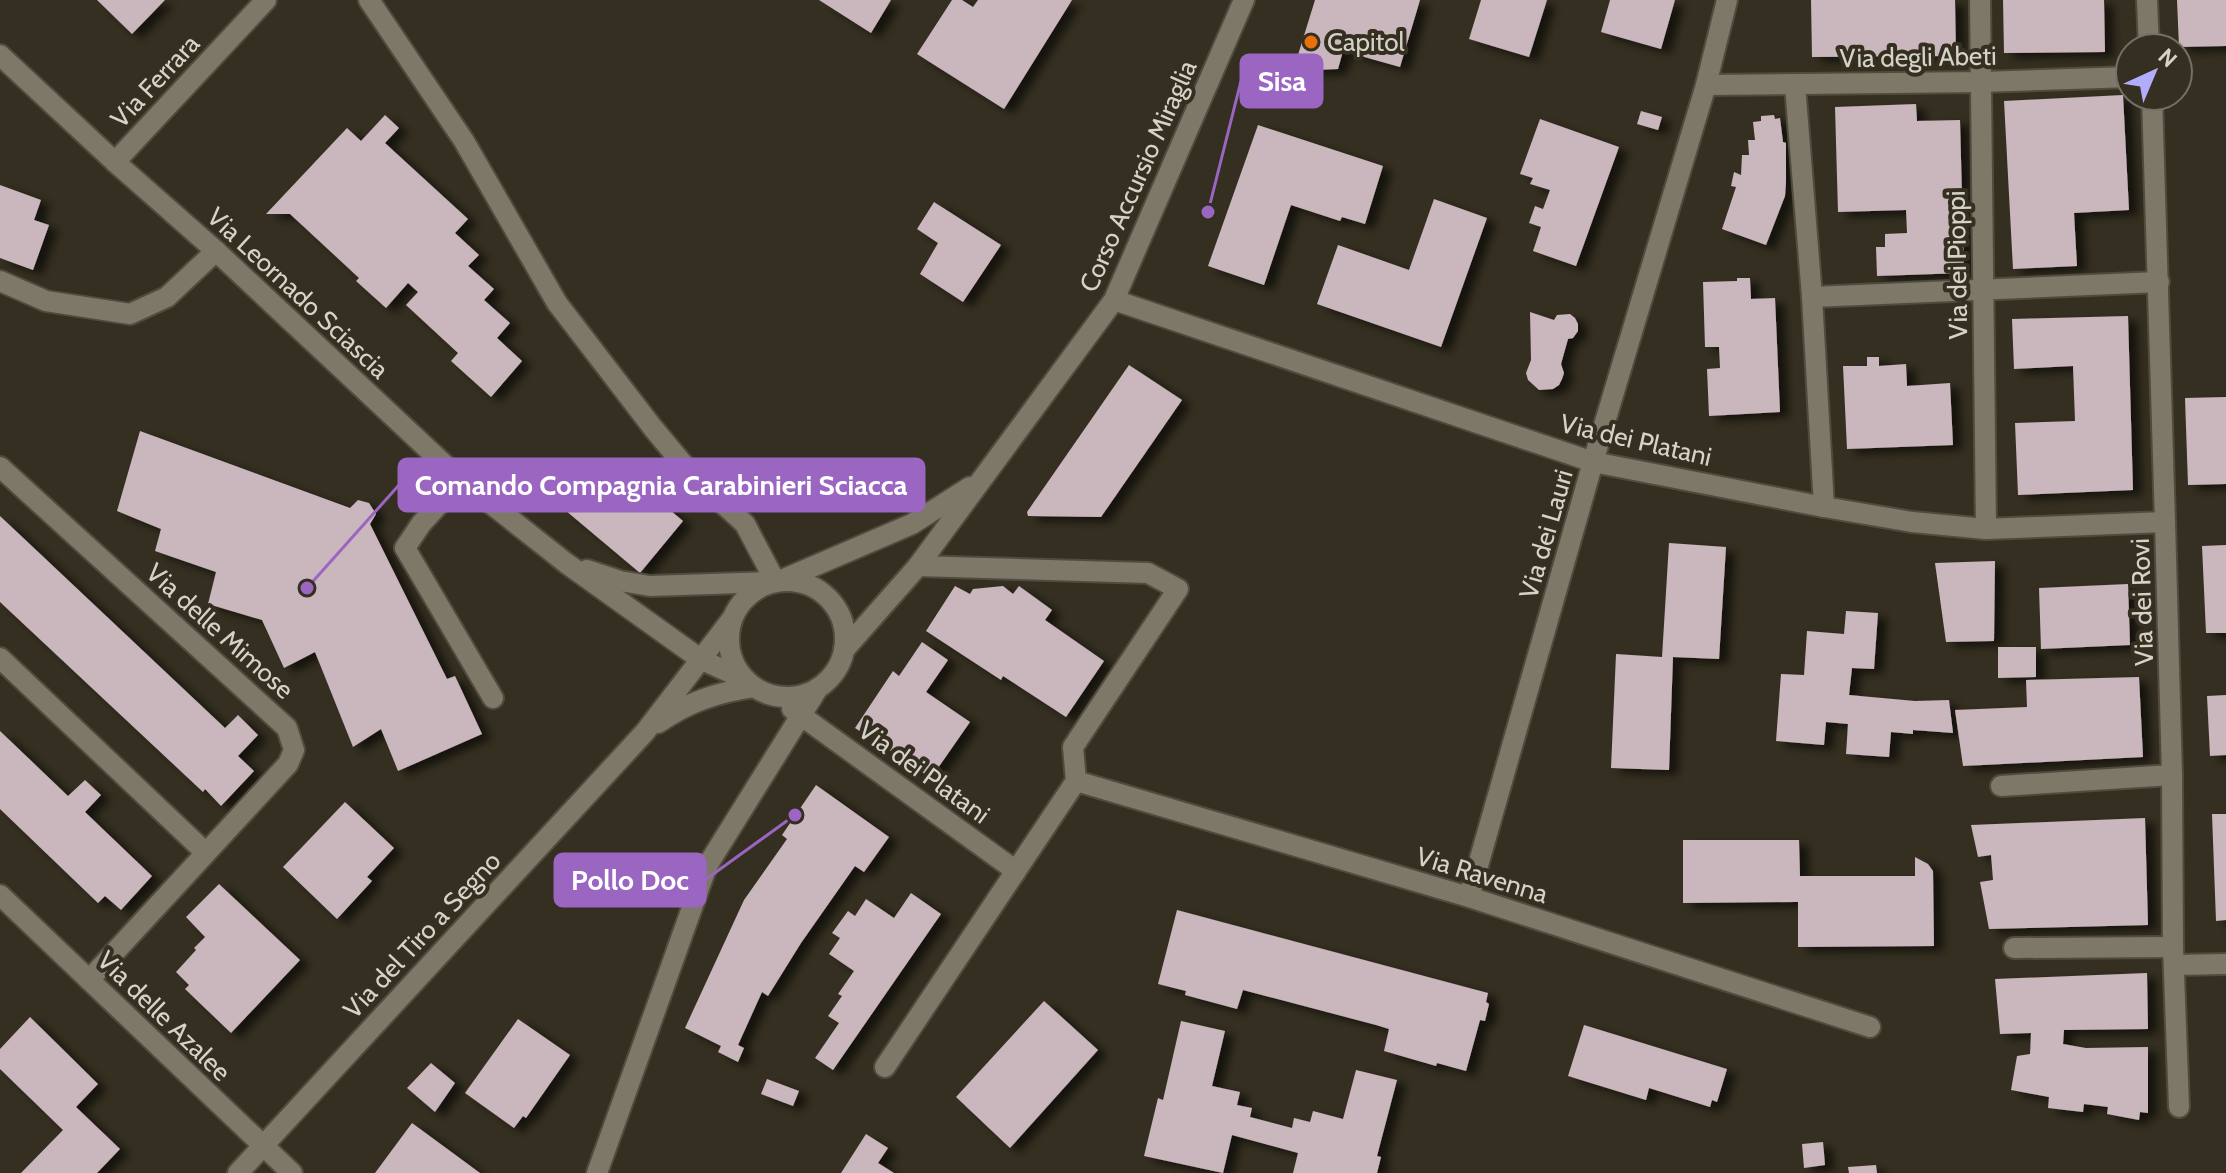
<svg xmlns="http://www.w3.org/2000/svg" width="2226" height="1173" font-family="Cabin,sans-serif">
<defs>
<filter id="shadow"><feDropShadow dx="9" dy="5" stdDeviation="4" flood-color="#0009"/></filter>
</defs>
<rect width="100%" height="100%" fill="#342f20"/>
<g fill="#cab6bd" filter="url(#shadow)">
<path d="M97,0H165L132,34Z"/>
<path d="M819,0H891L871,33Z"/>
<path d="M952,0H962L973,7L978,0H1072L1004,109L917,54Z"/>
<path d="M1315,0H1420L1400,67L1343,51L1338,69L1293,71Z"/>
<path d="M1481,0H1547L1529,57L1469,39Z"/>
<path d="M1610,0H1675L1661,49L1601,32Z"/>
<path d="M1811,0H1955L1956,56L1812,57Z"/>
<path d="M2003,0H2104L2105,52L2004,53Z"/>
<path d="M2177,0H2226V46L2179,47Z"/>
<path d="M2123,95L2129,210L2074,213L2077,266L2013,269L2004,101Z"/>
<path d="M1916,104L1917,121L1960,120L1964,273L1877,276L1876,247H1885V234L1907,233L1906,210L1838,212L1835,107Z"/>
<path d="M1641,111L1662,117L1658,130L1637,124Z"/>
<path d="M385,115L399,128L385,143L468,219L455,233L479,255L468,266L494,289L484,300L510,323L497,338L522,361L491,397L451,361L458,353L406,305L418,292L408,283L386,308L356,281L359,278L290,214H266L347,128L361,141Z"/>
<path d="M1774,115L1775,119L1780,118L1783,142L1786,143V182L1785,196L1766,245L1722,229L1736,187L1731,186L1734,172L1741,175L1742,155H1749L1748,140H1755L1753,122L1761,121V116Z"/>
<path d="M1540,119L1619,147L1576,266L1533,251L1541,227L1529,223L1535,206L1543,209L1550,190L1530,184L1533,178L1520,174Z"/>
<path d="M1258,125L1383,166L1365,224L1342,217L1340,221L1291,205L1264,285L1208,266Z"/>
<path d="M0,185L41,200L34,220L49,225L33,270L0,258Z"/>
<path d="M1434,199L1487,218L1441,347L1317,304L1338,245L1409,270Z"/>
<path d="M934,202L1001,245L963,302L920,274L938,243L917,229Z"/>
<path d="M1737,278H1750L1751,299L1775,298L1780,412L1709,416L1707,369L1720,368L1719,347H1705L1703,282L1737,281Z"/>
<path d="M1530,312L1554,320L1557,315L1570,314L1575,318L1578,324V331L1573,338L1568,339L1561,364L1564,373L1562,379L1559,385L1553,389L1539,390L1528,380L1526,373L1531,360Z"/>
<path d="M2128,316L2133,490L2018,495L2015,423L2075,421L2073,366L2014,369L2012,319Z"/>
<path d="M1867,357H1879V366L1906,364L1907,386L1950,383L1953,445L1847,449L1843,366H1867Z"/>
<path d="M1129,365L1182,400L1101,517L1028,516L1027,512Z"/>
<path d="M2226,397V484L2188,485L2185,398Z"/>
<path d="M140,431L350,508L358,500L369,503L376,514L370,524L447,679L455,676L482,734L398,771L381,729L353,747L315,652L284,668L262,620L208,604L216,572L155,551L161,529L117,511Z"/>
<path d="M608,458L683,521L640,573L565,510Z"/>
<path d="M0,516L225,728L238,715L258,735L238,756L254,771L221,806L205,789L203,792L0,602Z"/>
<path d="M1669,543L1726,547L1719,659L1673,657L1669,770L1611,768L1616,654L1662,657Z"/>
<path d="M2226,545V633H2206L2202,546Z"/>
<path d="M1995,561L1994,641L1946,642L1935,563Z"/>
<path d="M2128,584L2130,645L2041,649L2039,588Z"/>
<path d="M955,586L970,594L973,589L1003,586L1013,594L1019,586L1052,610L1045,620L1104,661L1066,717L1003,676L1001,680L926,631Z"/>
<path d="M1846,611L1878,613L1874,669L1852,668L1849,695L1915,701L1949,700L1953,733L1913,730V734L1891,732L1889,757L1846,754L1848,724L1826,722L1824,745L1776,741L1781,674L1804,675L1807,631L1844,634Z"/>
<path d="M922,642L948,660L926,692L970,722L931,778L855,728L893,671L899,676Z"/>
<path d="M1998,647H2036V677L1998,678Z"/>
<path d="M2139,677L2143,757L1963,766L1955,710L2027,707L2026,680Z"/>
<path d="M2226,695V755L2210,756L2207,696Z"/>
<path d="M0,731L68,796L85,780L101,795L85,812L152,876L121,910L105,896L98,903L0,809Z"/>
<path d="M816,785L889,837L864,872L855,866L801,943L768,996L762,992L738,1045L744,1048L738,1062L718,1052L721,1046L685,1028L744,900L787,839L782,835Z"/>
<path d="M345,802L394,848L367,877L372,881L337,919L283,867Z"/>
<path d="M2212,814H2226V920L2216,921Z"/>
<path d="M2145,818L2148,925L1989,929L1980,882L1993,880L1991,855L1978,857L1971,825Z"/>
<path d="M1683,840H1799L1800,876H1915V857L1928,864L1933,871L1934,946L1798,947V902L1683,903Z"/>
<path d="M219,884L300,960L231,1033L185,989L189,985L176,972L196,950L194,948L205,937L186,917Z"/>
<path d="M911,893L941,914L833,1070L815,1058L839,1023L828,1016L842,996L838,994L854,971L829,954L840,938L832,933L848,911L855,916L866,899L894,918Z"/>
<path d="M1177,910L1488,993L1486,1002L1489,1004L1485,1021L1480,1020L1466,1071L1437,1063L1436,1066L1384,1051L1389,1029L1376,1025L1243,990L1237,1009L1185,995L1186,991L1158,984Z"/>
<path d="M2147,973L2148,1029L2064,1030L2063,1044L2086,1048L2148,1047V1113L2140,1112L2139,1120L2107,1114L2108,1107L2084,1104L2083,1112L2048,1108L2049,1097L2011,1090L2017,1056L2030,1054L2031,1033L2000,1034L1995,979Z"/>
<path d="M1044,1001L1098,1050L1010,1148L956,1097Z"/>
<path d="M30,1017L98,1084L76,1107L120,1149L97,1173H21L63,1130L0,1069V1049Z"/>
<path d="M518,1019L570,1055L526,1118L523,1116L514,1128L465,1093Z"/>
<path d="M1181,1021L1225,1031L1212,1086L1240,1092L1237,1105L1252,1108L1250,1117L1292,1128L1294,1118L1310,1122L1313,1111L1343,1119L1356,1070L1397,1080L1377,1156L1381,1157L1377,1173H1293L1298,1153L1232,1135L1223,1173L1144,1156L1158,1098L1163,1100Z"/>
<path d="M1584,1025L1727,1069L1717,1102L1712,1100L1710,1107L1649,1088L1646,1100L1568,1076Z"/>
<path d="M431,1063L455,1083L435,1112L407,1088Z"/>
<path d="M767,1079L799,1091L793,1106L761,1094Z"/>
<path d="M412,1123L480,1173H375Z"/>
<path d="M866,1134L888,1148L878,1163L894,1173H841Z"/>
<path d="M1823,1142L1825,1165L1804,1168L1802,1144Z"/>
<path d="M1876,1165L1877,1173H1849L1848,1167Z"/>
</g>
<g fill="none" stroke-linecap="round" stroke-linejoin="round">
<defs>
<g id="minor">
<path d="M369,0L464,141L557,303L653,428L693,476L745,524L775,581"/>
<path d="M1980,0L1986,529"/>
<path d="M2147,0L2149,48"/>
<path d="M0,55L115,162L216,251L461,480L566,563L689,651L702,660L744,679"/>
<path d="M1706,85L1981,82L2130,77"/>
<path d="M1795,85L1812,297L1824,507"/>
<path d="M2152,96L2165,522L2172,775L2173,947L2179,1107"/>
<path d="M115,162L266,0"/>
<path d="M0,281L46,301L130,314L167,297L216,251"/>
<path d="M1812,297L2159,282"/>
<path d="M1114,300L1593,462L1824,507L1912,522L1986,529L2165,522"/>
<path d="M0,467L287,728L294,750L288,764L89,980"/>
<path d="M461,480L421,524L405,548L493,698"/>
<path d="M918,566L1148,573L1178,589L1073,747L1076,781"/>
<path d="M587,570L620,581L650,586L768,582"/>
<path d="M784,579L912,524L970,487"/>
<circle cx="787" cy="639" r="58"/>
<path d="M844,650L918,566L1114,300L1244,0"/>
<path d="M0,658L205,852"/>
<path d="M792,709L1016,871"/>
<path d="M658,723C688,702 718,692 754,687"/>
<path d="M1076,781L1469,897L1870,1027"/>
<path d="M2001,786L2172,775"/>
<path d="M0,895L292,1173"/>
<path d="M1469,897L1593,462L1706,85L1727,0"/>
<path d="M2014,948L2173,947"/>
<path d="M2174,965L2226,964"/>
<path d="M885,1067L1076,781"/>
<path d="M238,1173L645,732L731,620"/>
<path d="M597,1173L707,866L818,688"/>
</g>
</defs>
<use href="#minor" stroke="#504b3e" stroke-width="24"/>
<use href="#minor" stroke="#7d7867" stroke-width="20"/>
</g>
<circle fill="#e8710a" stroke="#342f20" stroke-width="3" cx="1311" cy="42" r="8"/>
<g text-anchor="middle" stroke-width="8" stroke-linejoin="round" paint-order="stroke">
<g font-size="26" fill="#d5d2c8" stroke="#342f20" text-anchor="start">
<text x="1327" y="51">Capitol</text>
</g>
<g font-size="26" fill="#d5d2c8" stroke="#342f20">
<text transform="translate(1918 57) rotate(-1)" y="9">Via degli Abeti</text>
<text transform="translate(155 81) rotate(-47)" y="9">Via Ferrara</text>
<text transform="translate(1138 176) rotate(-66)" y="9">Corso Accursio Miraglia</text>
<text transform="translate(1957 265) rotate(-91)" y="9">Via dei Pioppi</text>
<text transform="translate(298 293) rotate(43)" y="9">Via Leornado Sciascia</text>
<text transform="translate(1636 440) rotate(13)" y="9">Via dei Platani</text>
<text transform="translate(1546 534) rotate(-74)" y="9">Via dei Lauri</text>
<text transform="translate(2142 602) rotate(-92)" y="9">Via dei Rovi</text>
<text transform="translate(220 631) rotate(42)" y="9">Via delle Mimose</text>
<text transform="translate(924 772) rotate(36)" y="9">Via dei Platani</text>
<text transform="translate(1482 875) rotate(17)" y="9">Via Ravenna</text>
<text transform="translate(422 935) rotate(-47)" y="9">Via del Tiro a Segno</text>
<text transform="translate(164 1016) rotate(44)" y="9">Via delle Azalee</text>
</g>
</g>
<path fill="none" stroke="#9a66c2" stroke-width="3" d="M1208 212L1241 81M307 588L399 485M795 815L705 880"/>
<g fill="#9a66c2" stroke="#342f20" stroke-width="3">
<circle cx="1208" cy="212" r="8"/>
<circle cx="307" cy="588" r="8"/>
<circle cx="795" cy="815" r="8"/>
</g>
<g fill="#9a66c2" stroke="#9a66c2" stroke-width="3">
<rect x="1241" y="55" width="81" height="52" rx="8"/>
<rect x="399" y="459" width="525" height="52" rx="8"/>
<rect x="555" y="854" width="150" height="52" rx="8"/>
</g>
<g font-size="28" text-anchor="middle" font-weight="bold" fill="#fff">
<text x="1282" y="91">Sisa</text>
<text x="661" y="495">Comando Compagnia Carabinieri Sciacca</text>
<text x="630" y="890">Pollo Doc</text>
</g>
<g transform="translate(2154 72) rotate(44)"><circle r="38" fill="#342f20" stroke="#747063" stroke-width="2"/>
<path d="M0-6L14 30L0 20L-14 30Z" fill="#b1adfa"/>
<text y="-12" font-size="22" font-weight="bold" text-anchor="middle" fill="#d5d2c8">N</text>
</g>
</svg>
